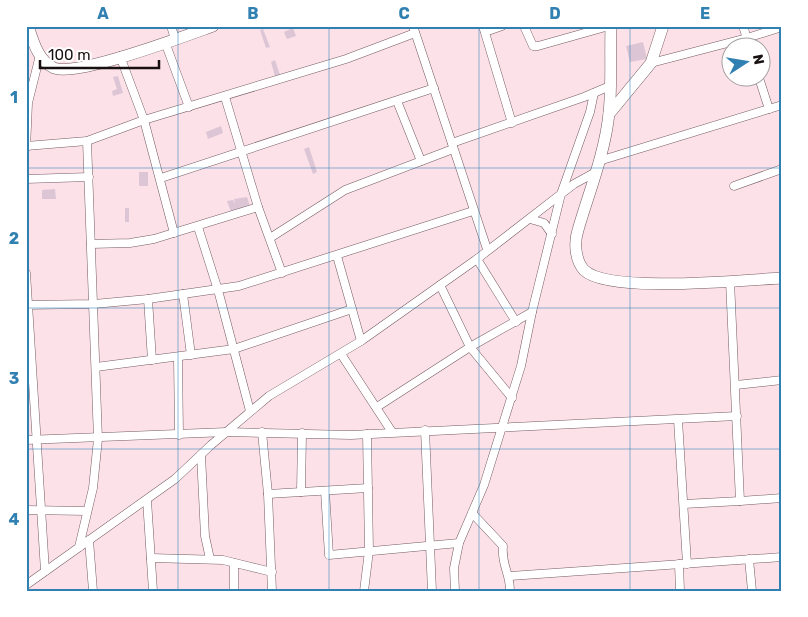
<svg xmlns="http://www.w3.org/2000/svg" width="808" height="617" font-family="Rubik,sans-serif">
<rect width="100%" height="100%" fill="#fde1e8"/>
<g fill="#dcc6d5">
<path d="M293,28L296,36L287,39L284,32Z"/>
<path d="M263,29L270,47L266,48L260,30Z"/>
<path d="M643,42L647,59L630,62L626,46Z"/>
<path d="M275,60L281,78L276,80L271,62Z"/>
<path d="M118,76L123,93L113,96L112,91L117,89L113,77Z"/>
<path d="M221,126L223,133L208,139L206,132Z"/>
<path d="M309,147L317,172L313,174L304,149Z"/>
<rect x="139" y="172" width="9" height="14"/>
<path d="M55,189L56,199H42V190Z"/>
<path d="M247,197L250,206L231,212L227,201L233,200L235,204L234,199Z"/>
<rect x="125" y="208" width="4" height="14"/>
</g>
<g fill="none" stroke-linecap="round" stroke-linejoin="round">
<defs>
<g id="street">
<path d="M171,26L175,39"/>
<path d="M413,26L487,249"/>
<path d="M483,26L512,123"/>
<path d="M524,26L533,46H538L609,26"/>
<path d="M743,26L750,48"/>
<path d="M485,32L502,26"/>
<path d="M165,42L189,107"/>
<path d="M120,56L144,120L174,233"/>
<path d="M651,63L747,38L782,27"/>
<path d="M759,78L769,109"/>
<path d="M225,97L258,207L282,273"/>
<path d="M397,101L421,161"/>
<path d="M452,143L584,97L610,86"/>
<path d="M26,146L87,141L144,120L346,59L415,33"/>
<path d="M26,148L28,103L40,55"/>
<path d="M599,161L782,105"/>
<path d="M161,178L434,88"/>
<path d="M26,179L89,177"/>
<path d="M734,186L782,169"/>
<path d="M530,219L544,223L552,234"/>
<path d="M198,227L218,290L250,411"/>
<path d="M270,238L345,190L453,149"/>
<path d="M91,244L130,243L154,239L258,207"/>
<path d="M337,256L361,341"/>
<path d="M477,259L516,322"/>
<path d="M26,273L45,571"/>
<path d="M440,285L470,347L512,398"/>
<path d="M183,294L191,355"/>
<path d="M148,299L152,360"/>
<path d="M26,305L94,304L148,299L239,286L473,211"/>
<path d="M341,354L392,432"/>
<path d="M178,357L179,435"/>
<path d="M96,367L234,349L352,309"/>
<path d="M736,385L782,380"/>
<path d="M377,407L470,347L532,312L561,194L590,112L594,93"/>
<path d="M678,420L687,564"/>
<path d="M425,430L432,591"/>
<path d="M262,432L268,494L272,591"/>
<path d="M26,440L227,432L351,435L737,416"/>
<path d="M201,455L205,536L210,559"/>
<path d="M325,491L329,555L459,543"/>
<path d="M301,492L302,433"/>
<path d="M268,494L368,488"/>
<path d="M147,500L153,591"/>
<path d="M740,501L782,498"/>
<path d="M684,504L740,501L730,281"/>
<path d="M26,510L87,511"/>
<path d="M472,513L503,546C501,565 510,572 510,591"/>
<path d="M89,540L93,591"/>
<path d="M79,547L93,488L98,439L87,141"/>
<path d="M151,558L223,560L272,572"/>
<path d="M749,559L752,591"/>
<path d="M679,564L680,591"/>
<path d="M510,576L782,557"/>
<path d="M26,585L175,479L211,445L269,396L361,341L477,259L574,184L594,173"/>
<path d="M234,591V563"/>
<path d="M364,591L369,551L367,434"/>
<path d="M455,591L454,568L459,543L484,485L521,366L532,312"/>
</g>
<g id="secondary">
<path d="M28,26C33,41 38,61 54,68C77,77 185,36 213,26"/>
<path d="M611,26C610,55 612,85 609,113C605,153 589,192 578,230C574,242 575,260 584,270C608,294 745,280 782,278"/>
<path d="M609,114L651,63L663,26"/>
</g>
</defs>
<use href="#street" stroke="#745c62" stroke-width="9"/>
<use href="#secondary" stroke="#745c62" stroke-width="12"/>
<use href="#street" stroke="#fff" stroke-width="8"/>
<use href="#secondary" stroke="#fff" stroke-width="11"/>
</g>
<path fill="none" stroke="#3180b2" stroke-width="1" stroke-opacity="0.55" d="M178,26V591M329,26V591M479,26V591M630,26V591M26,168H782M26,308H782M26,449H782"/>
<rect width="808" height="617" fill="none" stroke="#ffffff" stroke-width="55"/>
<g transform="translate(746 62) rotate(78)"><circle r="24" fill="#ffffff" stroke="#a39fa0"/>
<path d="M0-4L9 19L0 12L-9 19Z" fill="#3180b2"/>
<text y="-8" font-size="14" font-weight="bold" text-anchor="middle" fill="#180f11">N</text>
</g>
<path d="M40 60v8h119v-8" fill="none" stroke="#180f11" stroke-width="2.5"/>
<text x="48" y="60" font-size="15" fill="#180f11" stroke="#ffffff" stroke-width="4" paint-order="stroke">100 m</text>
<rect x="28" y="28" width="752" height="562" fill="none" stroke="#3180b2" stroke-width="2"/>
<g font-size="16" text-anchor="middle" font-weight="bold" fill="#3180b2">
<text x="103" y="19">A</text>
<text x="253" y="19">B</text>
<text x="404" y="19">C</text>
<text x="555" y="19">D</text>
<text x="705" y="19">E</text>
<text x="14" y="103">1</text>
<text x="14" y="244">2</text>
<text x="14" y="384">3</text>
<text x="14" y="525">4</text>
</g>
</svg>
